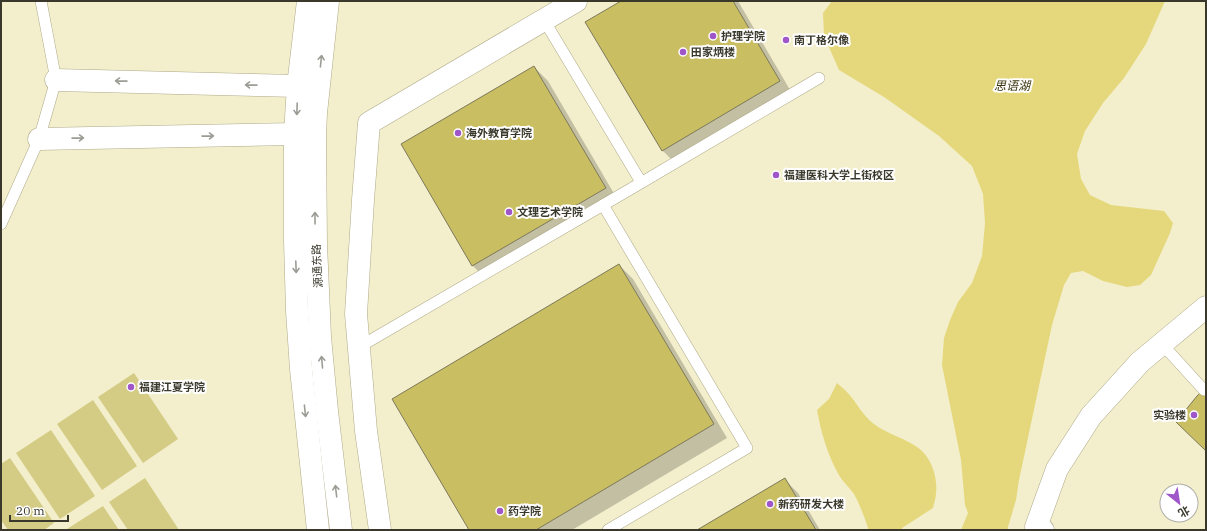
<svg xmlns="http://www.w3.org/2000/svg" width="1207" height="531" font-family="'IBM Plex Serif','Noto Sans SC',serif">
<rect width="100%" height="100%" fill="#f3efcc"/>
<g fill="#d4cb84">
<path d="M134,373L178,439L143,463L98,397Z"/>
<path d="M93,400L137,466L102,490L57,424Z"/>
<path d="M51,430L95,496L60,519L16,453Z"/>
<path d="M10,458L54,523L44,530H8L1,520V464Z"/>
<path d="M145,478L179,530H128L109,502Z"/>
<path d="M103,506L119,530H67V529Z"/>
</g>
<g fill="#e5d87c">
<path d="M832,1H1165L1146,44L1124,78L1103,103L1085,131L1077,154L1081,179L1090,195L1111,205L1164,211L1173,223L1170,233L1151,275L1140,285L1127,287L1103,281L1083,271L1071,273L1064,285L1052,325L1019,480L1016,500L1008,527V530H961L968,513L965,505L961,460L942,365L944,338L950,320L958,302L972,283L982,256L985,223L983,194L972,166L939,136L884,97L839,70L824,36L823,13Z"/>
<path d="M837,383C840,386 843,388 846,391C856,401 862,415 874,424C886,433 901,437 914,445C930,454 938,475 936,493C936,498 934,503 933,508L902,528V530H867L868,528C864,516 860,505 854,494C850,488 844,483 840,477C828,456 821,433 817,410L829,399Z"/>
</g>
<g fill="#0003">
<path d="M623,1H738L793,95L676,164L663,151L586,23Z"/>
<path d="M534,67L548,81L619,202L486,279L473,266L402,145Z"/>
<path d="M619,265L633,279L727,438L572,530H470Z"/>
<path d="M784,479L798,493L820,530H699Z"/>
</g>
<g fill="#cabe62" stroke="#7d795a">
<path d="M621,1H733L780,81L662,151L585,22Z"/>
<path d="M534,66L606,188L472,266L401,144Z"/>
<path d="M619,264L714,424L536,530H469L392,399Z"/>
<path d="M1206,387V451L1176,422L1197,396Z"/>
<path d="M785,478L816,530H697Z"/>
</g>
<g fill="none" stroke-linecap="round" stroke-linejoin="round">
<defs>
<g id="lane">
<path d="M544,20L641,182"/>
<path d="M603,205L747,448L608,530"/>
<path d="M1,224L39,139L56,80L41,1"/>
<path d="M1162,344L1204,390"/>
<path d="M359,347L634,187L819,78"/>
</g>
<g id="street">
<path d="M56,80L298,86L317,87"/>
<path d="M39,139L295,134L313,136"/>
<path d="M380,530L366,431L356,314L363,200L369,123L576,1"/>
<path d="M1043,530L1036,527L1057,469L1091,416L1140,362L1206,307"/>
</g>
<g id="secondary">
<path d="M308,1L298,86L295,134V241L297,311L301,369L318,530"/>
<path d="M328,1L316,113L315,136L316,244L320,337L327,411L341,530"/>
</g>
</defs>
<use href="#lane" stroke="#aea988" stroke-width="12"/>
<use href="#street" stroke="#aea988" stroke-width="23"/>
<use href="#secondary" stroke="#aea988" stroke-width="23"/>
<use href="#lane" stroke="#fff" stroke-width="11"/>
<use href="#street" stroke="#fff" stroke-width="22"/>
<use href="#secondary" stroke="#fff" stroke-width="22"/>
</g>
<defs><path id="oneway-shaft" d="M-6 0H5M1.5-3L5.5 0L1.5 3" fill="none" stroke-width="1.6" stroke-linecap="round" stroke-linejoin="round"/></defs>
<g stroke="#9c9c95">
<use href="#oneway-shaft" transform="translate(321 61) rotate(-84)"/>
<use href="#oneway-shaft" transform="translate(121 81) rotate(-179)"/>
<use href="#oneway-shaft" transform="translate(251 85) rotate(-179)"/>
<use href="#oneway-shaft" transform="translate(297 109) rotate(92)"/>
<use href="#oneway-shaft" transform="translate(208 136) rotate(-1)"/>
<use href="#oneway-shaft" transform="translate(78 138) rotate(-1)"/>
<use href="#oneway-shaft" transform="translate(315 218) rotate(-90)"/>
<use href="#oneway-shaft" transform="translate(296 267) rotate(88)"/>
<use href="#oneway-shaft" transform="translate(322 362) rotate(-95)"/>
<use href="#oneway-shaft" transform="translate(305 411) rotate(84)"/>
<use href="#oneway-shaft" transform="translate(336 491) rotate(-97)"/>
</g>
<g fill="#9f56c9" stroke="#fff" stroke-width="1.5">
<circle cx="713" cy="36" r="4"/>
<circle cx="786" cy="40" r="4"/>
<circle cx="683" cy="52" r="4"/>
<circle cx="458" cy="133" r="4"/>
<circle cx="776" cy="175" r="4"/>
<circle cx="509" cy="212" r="4"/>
<circle cx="131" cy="387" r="4"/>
<circle cx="1194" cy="415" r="4"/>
<circle cx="770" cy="504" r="4"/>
<circle cx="500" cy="511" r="4"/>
</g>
<g text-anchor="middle" stroke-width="4" stroke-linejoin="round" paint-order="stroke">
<g font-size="11" font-weight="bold" fill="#3a382b" stroke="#fff" text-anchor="start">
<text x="721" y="40">护理学院</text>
<text x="794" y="44">南丁格尔像</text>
<text x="691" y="56">田家炳楼</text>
<text x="466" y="137">海外教育学院</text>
<text x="784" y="179">福建医科大学上街校区</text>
<text x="517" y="216">文理艺术学院</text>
<text x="139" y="391">福建江夏学院</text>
<text x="1186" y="419" text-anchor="end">实验楼</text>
<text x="778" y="508">新药研发大楼</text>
<text x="508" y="515">药学院</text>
</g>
<g font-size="11" fill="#3a382b" stroke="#fff">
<text transform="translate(317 266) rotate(-93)" y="4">源通东路</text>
</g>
<g font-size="12" font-style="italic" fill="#3b350d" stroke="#fff">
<text x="1012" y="90">思语湖</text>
</g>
</g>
<rect width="1207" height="531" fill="none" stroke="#3a382b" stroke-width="4"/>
<g transform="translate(1179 503) rotate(150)"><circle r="19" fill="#ffffff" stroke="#b0afaa"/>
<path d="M0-3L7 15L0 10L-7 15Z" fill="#9f56c9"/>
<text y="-6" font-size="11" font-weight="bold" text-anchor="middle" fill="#3a382b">北</text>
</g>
<path d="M10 515v6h58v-6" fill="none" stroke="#3a382b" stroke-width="2"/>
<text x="16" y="515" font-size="12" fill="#3a382b" stroke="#ffffff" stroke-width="3" paint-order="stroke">20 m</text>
</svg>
